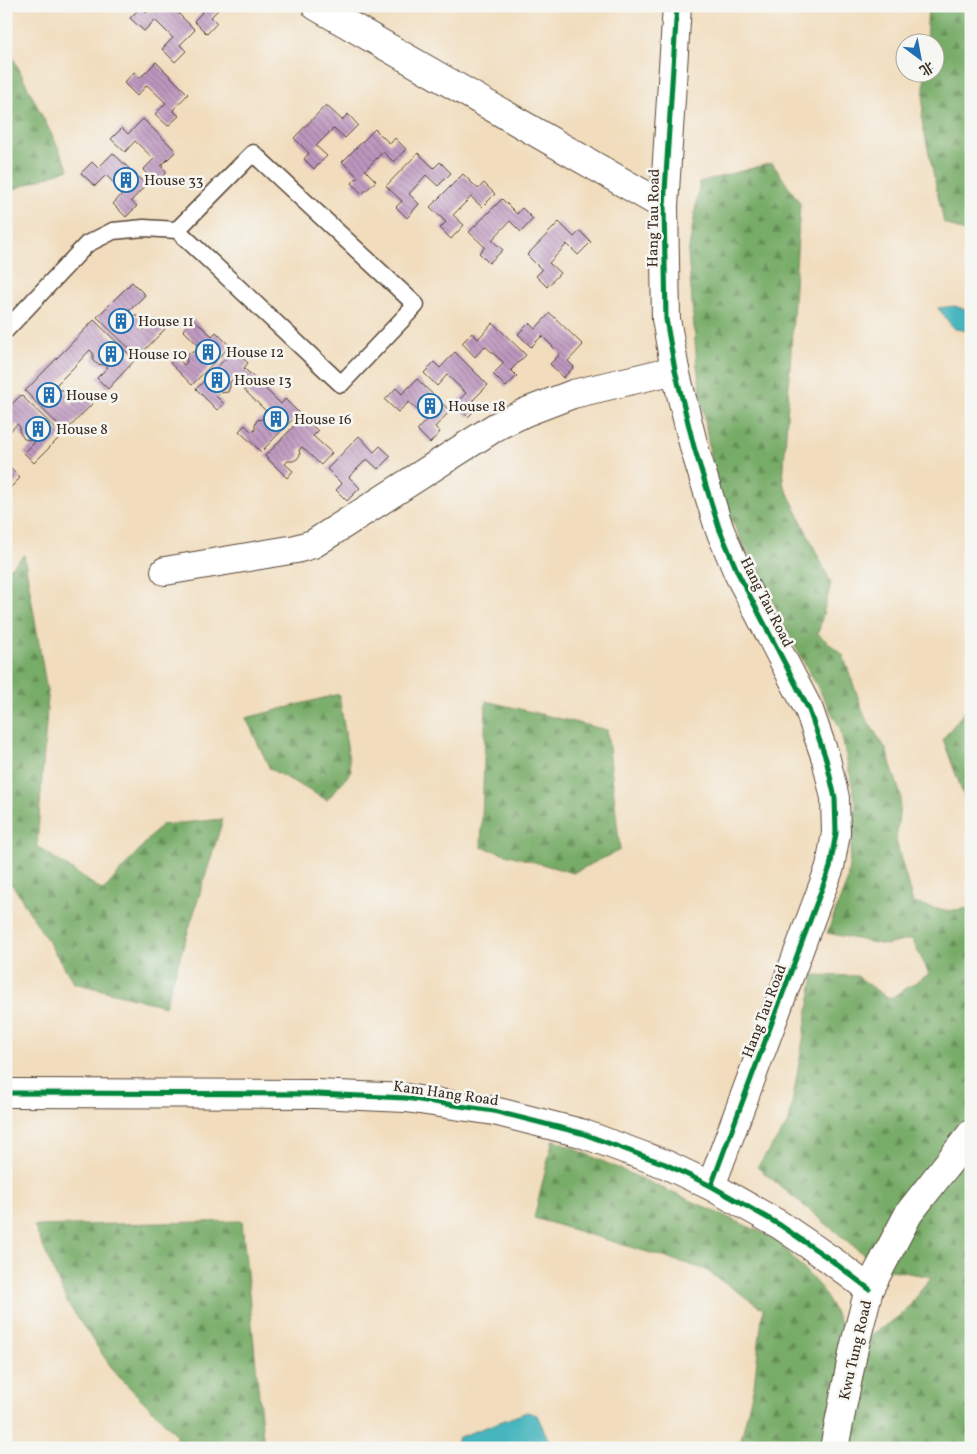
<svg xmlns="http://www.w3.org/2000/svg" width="977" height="1454" font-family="Vollkorn,'Noto Serif SC',serif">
<defs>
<pattern id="forest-firs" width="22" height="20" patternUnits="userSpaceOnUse" patternTransform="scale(1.25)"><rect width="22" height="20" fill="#77ac68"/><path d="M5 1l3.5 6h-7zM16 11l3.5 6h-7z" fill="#638c55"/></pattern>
<pattern id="building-back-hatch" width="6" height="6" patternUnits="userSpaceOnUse" patternTransform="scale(1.25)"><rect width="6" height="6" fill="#bd97bf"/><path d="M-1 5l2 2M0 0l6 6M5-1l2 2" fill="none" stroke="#9b7b9b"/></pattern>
</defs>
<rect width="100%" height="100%" fill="#f6f6f2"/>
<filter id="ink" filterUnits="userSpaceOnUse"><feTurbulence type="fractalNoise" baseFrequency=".02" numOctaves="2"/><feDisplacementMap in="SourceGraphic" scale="10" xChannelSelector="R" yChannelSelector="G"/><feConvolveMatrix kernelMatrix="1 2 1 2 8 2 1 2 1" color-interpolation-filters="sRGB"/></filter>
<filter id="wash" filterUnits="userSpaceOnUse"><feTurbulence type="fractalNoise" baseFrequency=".0096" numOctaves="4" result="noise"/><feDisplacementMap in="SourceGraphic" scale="20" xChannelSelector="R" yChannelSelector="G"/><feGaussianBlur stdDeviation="1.12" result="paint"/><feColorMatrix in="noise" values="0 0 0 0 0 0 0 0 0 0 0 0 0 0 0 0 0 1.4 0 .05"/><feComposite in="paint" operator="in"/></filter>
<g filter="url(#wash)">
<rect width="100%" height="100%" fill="#f1ddbd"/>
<g fill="url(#forest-firs)" stroke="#596b43">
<path d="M928,6H971V235L944,223L922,121L925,73L934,72V42H926Z"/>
<path d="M6,44L69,169L6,192Z"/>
<path d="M772,163L800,203L783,483L831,583L818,634L843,655L865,717L886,749L901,796L896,841L913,903L946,911L971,908V1448H739L754,1385L763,1309L704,1269L534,1218L553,1139L776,1239L821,1288L854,1347L904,1313L931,1277L880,1268L757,1167L789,1122L814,975L857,976L889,999L929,974L912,939L885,945L827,933L847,882L856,804L840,728L795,646L715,488L697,366L688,254L700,182Z"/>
<path d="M24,555L48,697L37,846L103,891L161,825L223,819L165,1006L74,983L12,884L6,890V572Z"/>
<path d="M339,694L351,772L327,800L270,769L246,718Z"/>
<path d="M486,701L607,730L620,850L573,873L481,847Z"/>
<path d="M971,703V816L943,739Z"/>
<path d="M242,1221L264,1448H176V1434L116,1374L68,1304L34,1226Z"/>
</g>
<g fill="#46b5bd" stroke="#40706e">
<path d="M955,306L971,312V331L954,329L938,308Z"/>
<path d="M527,1412L537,1415L552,1448H457L455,1444L459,1437Z"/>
</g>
<g id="blocks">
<g fill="url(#building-back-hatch)">
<path d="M154,6H171L195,30L180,45L186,51L175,62L162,49L173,38L155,20L144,31L130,18L141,7L147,13Z"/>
<path d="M200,6H222L211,17L217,23L207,34L194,21L204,10Z"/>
<path d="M156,62L188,94L173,110L179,116L168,126L155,114L166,103L147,85L137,96L124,83L134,72L140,78Z"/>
<path d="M326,105L342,120L348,114L358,125L345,138L334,128L316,146L327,156L314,169L304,159L309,153L294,138Z"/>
<path d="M143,119L176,151L161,166L167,172L156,183L143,170L154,159L135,141L125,152L111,139L122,128L128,134Z"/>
<path d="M375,129L390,144L395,138L406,149L394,162L383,152L365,170L376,181L362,194L352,183L358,177L342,162Z"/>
<path d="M113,153L146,185L131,201L137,206L126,217L113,204L123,193L106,175L95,186L81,173L92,162L98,168Z"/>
<path d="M418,153L434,168L440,162L451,173L438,186L426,175L409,194L419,204L407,218L396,207L402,201L386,186Z"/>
<path d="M463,174L478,189L484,183L495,194L482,207L471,197L453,215L464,225L451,239L440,228L446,222L430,207Z"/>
<path d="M502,199L517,214L522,208L533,219L521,232L510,221L492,240L503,250L489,263L479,253L485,247L469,232Z"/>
<path d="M559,222L574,237L580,231L591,242L578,255L567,244L549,263L560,273L547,287L536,276L542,270L527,255Z"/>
<path d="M132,282L145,295L127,313L129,316H138L141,319L142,328L144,330L155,319L165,329L138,357L97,317Z"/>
<path d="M550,313L583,345L568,361L574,367L563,378L550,364L560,354L542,336L531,347L518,334L529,323L535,329Z"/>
<path d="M193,319L212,336L216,332L230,346L192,385L170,363L176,357L184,365L187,362L186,357L188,353L198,351L201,348L183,330Z"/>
<path d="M94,320L135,360L108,389L97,378L108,367L105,365L97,364L93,361V353L90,350L72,369L54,387L56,390H65L68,393L69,402L72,404L83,393L93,403L65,432L25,391Z"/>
<path d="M493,323L526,355L511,370L517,376L506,387L493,374L504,363L485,346L475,357L462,343L472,333L478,339Z"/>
<path d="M234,350L248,363L244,368L281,404L285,399L299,413L261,452L239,431L245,425L252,432L255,430V424L257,420L266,418L270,415L233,379L230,382V387L228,392L219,393L216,396L224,404L217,410L196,389Z"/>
<path d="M455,352L488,385L473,400L479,406L468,417L455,404L466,393L447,375L437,386L424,373L434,362L440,368Z"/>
<path d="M417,379L450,411L435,427L440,432L430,443L417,430L427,419L409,402L398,412L385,400L396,388L402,394Z"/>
<path d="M21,395L62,435L34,463L24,453L35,442L32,440L24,439L19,431L20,427L17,424L6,436V410Z"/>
<path d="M303,417L318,431L313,436L332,453L321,465L302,447L299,450L300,455L297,459L293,461H288L285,464L293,471L287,478L265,456Z"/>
<path d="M359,436L374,452L380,446L391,456L378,469L367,459L349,477L360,488L347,501L336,490L342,484L327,469Z"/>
<path d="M10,468L20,478L6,492V471Z"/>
</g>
</g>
</g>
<g filter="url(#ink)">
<use href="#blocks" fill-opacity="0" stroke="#564536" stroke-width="1"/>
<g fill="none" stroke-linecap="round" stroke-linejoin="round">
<defs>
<path id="lane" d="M6,330L87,244L113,231L144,228L177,230L253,153L416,305L341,384L177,230"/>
<g id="street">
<path d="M316,6L664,206"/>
<path d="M677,6L664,206L666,319L675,370L694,447L719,528L738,573L809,710L826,759L835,798L836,833L830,867L711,1186"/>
<path d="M165,571L296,549L313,544L497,426L526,412L573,394L675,370"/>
</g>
<g id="secondary">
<path d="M6,1093L316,1094L406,1098L494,1111L581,1133L665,1164L711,1186L780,1225L831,1260L869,1289"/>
<path d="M834,1448L854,1348L869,1289L909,1213L971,1134"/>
</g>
</defs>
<use href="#lane" stroke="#564536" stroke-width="19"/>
<use href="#street" stroke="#564536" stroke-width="30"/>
<use href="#secondary" stroke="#564536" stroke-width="30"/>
<use href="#lane" stroke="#fff" stroke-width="16"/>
<use href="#street" stroke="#fff" stroke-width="28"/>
<use href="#secondary" stroke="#fff" stroke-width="28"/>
<defs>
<g id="cycleway">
<path d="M677,6L664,206L666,319L675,370L694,447L719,528L738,573L809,710L826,759L835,798L836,833L830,867L711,1186"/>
<path d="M6,1093L316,1094L406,1098L494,1111L581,1133L665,1164L711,1186L780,1225L831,1260L869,1289"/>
</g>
</defs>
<use href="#cycleway" stroke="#f6f6f2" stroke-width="8"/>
<use href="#cycleway" stroke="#00873e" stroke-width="5"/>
</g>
</g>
<defs>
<symbol id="building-ring" viewBox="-11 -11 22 22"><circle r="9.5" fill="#f6f6f2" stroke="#1f6fb2" stroke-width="1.5"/><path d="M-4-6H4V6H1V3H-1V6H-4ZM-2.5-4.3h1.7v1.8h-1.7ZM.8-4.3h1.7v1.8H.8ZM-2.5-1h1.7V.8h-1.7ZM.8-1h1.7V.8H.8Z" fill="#1f6fb2"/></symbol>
</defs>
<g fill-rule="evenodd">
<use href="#building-ring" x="112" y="166" width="28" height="28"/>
<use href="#building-ring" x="107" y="307" width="28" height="28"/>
<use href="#building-ring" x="194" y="338" width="28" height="28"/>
<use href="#building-ring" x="97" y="340" width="28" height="28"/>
<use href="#building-ring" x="203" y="366" width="28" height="28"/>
<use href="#building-ring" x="35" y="381" width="28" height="28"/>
<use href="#building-ring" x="416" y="392" width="28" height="28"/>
<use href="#building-ring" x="262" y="405" width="28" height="28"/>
<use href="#building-ring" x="24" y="415" width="28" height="28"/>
</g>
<g text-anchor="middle" stroke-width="5" stroke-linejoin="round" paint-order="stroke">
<g font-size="15" fill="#3b2a1e" stroke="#f6f6f2" text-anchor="start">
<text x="144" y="185">House 33</text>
<text x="138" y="326">House 11</text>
<text x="226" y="357">House 12</text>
<text x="128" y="359">House 10</text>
<text x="234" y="385">House 13</text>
<text x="66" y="400">House 9</text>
<text x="448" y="411">House 18</text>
<text x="294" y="424">House 16</text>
<text x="56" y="434">House 8</text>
</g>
<g font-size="15" fill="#3b2a1e" stroke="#f6f6f2">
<text transform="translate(653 218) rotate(-89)" y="5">Hang Tau Road</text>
<text transform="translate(767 602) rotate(63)" y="5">Hang Tau Road</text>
<text transform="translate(764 1011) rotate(-69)" y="5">Hang Tau Road</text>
<text transform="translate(446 1093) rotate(8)" y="5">Kam Hang Road</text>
<text transform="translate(855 1350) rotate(-77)" y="5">Kwu Tung Road</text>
</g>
</g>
<rect width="977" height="1454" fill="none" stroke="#f6f6f2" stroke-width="25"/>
<g transform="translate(920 58) rotate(148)"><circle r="24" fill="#f6f6f2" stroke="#aba49d"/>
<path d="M0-4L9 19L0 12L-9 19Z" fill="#1f6fb2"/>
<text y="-8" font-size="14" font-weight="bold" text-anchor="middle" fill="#3b2a1e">北</text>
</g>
</svg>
